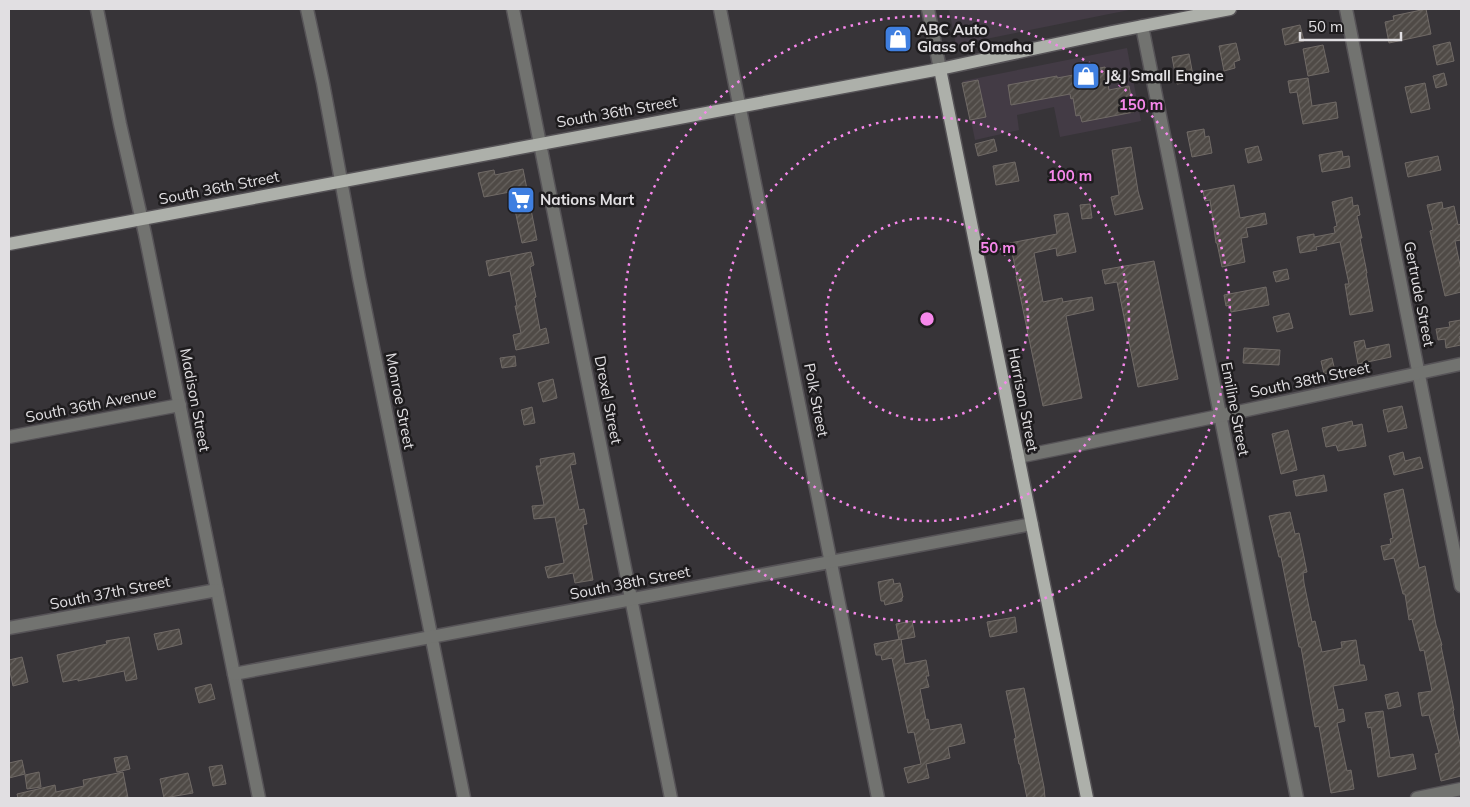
<svg xmlns="http://www.w3.org/2000/svg" width="1470" height="807" font-family="Mulish,sans-serif">
<defs>
<pattern id="building-hatch" width="6" height="6" patternUnits="userSpaceOnUse" patternTransform="scale(1.25)"><rect width="6" height="6" fill="#4f4a46"/><path d="M-1 1l2-2M0 6l6-6M5 7l2-2" fill="none" stroke="#686460"/></pattern>
</defs>
<rect width="100%" height="100%" fill="#373438"/>
<g fill="#433b45">
<path d="M949,9H1134L956,45Z"/>
<path d="M1127,48L1141,121L1060,137L1054,107L1017,115L1019,130L975,140L963,81Z"/>
</g>
<g fill="url(#building-hatch)" stroke="#706a66">
<path d="M1426,9L1431,34L1389,43L1385,22L1394,20L1393,16Z"/>
<path d="M1300,25L1304,41L1285,45L1282,29Z"/>
<path d="M1450,42L1454,61L1437,65L1433,46Z"/>
<path d="M1236,43L1240,60L1234,62L1235,68L1224,71L1219,46Z"/>
<path d="M1323,45L1329,72L1308,76L1303,49Z"/>
<path d="M1189,54L1194,81L1177,84L1172,57Z"/>
<path d="M1105,67L1109,90L1129,86L1134,112L1082,122L1080,115L1076,116L1073,98L1071,99L1070,94L1011,105L1008,85L1057,76V78L1084,73V71Z"/>
<path d="M1444,73L1447,85L1436,88L1433,76Z"/>
<path d="M1308,78L1312,106L1336,102L1338,118L1303,124L1297,92L1290,93L1288,81Z"/>
<path d="M978,80L986,117L970,120L962,83Z"/>
<path d="M1425,83L1430,109L1411,113L1405,87Z"/>
<path d="M1204,129L1205,137L1209,136L1212,153L1192,157L1187,132Z"/>
<path d="M994,139L997,151L978,156L975,144Z"/>
<path d="M1258,146L1262,160L1248,163L1245,149Z"/>
<path d="M1131,147L1138,191L1143,209L1115,215L1111,197L1119,195L1112,150Z"/>
<path d="M1342,151L1343,157L1349,156L1350,167L1322,172L1319,155Z"/>
<path d="M1438,156L1441,170L1408,177L1405,163Z"/>
<path d="M1015,162L1019,181L996,185L993,166Z"/>
<path d="M523,169L537,240L522,243L515,210L514,211L510,192L484,197L478,173L494,170L495,175Z"/>
<path d="M1234,185L1240,218L1265,213L1267,224L1246,228L1248,237L1241,238L1245,262L1222,267L1217,243H1216L1210,200L1205,201L1203,191Z"/>
<path d="M1352,197L1353,206L1358,205L1360,215L1357,216L1362,238H1360L1367,273H1366L1373,311L1350,315L1345,284H1349L1340,242L1316,247L1317,250L1300,253L1297,237L1314,234V237L1335,233L1334,227L1337,226L1332,202Z"/>
<path d="M1442,202L1443,209L1454,206L1458,225L1461,224V240L1455,241L1461,270V292L1445,296L1430,231L1433,230L1427,205Z"/>
<path d="M1090,204L1092,218L1082,219L1080,205Z"/>
<path d="M1068,213L1076,252L1057,256L1056,248L1034,253L1043,302L1062,298L1063,302L1092,297L1094,310L1066,316L1082,398L1043,406L1016,276H1017L1010,243L1057,234L1054,215Z"/>
<path d="M531,252L534,265L530,267L536,297L534,298L535,303L540,330L546,328L549,343L516,350L513,335L521,333L515,306H517L510,271L489,276L486,261Z"/>
<path d="M1154,261L1178,379L1138,387L1117,282L1105,284L1102,270Z"/>
<path d="M1287,269L1289,279L1276,282L1273,272Z"/>
<path d="M1266,287L1269,305L1231,312L1230,305L1226,306L1224,295Z"/>
<path d="M1289,313L1293,328L1277,332L1273,317Z"/>
<path d="M1461,320V336L1459,337L1461,345L1446,348L1445,339L1438,340L1436,329L1450,327L1449,322Z"/>
<path d="M1364,340L1366,349L1389,344L1391,357L1358,364L1354,342Z"/>
<path d="M1244,348L1280,350L1279,365L1243,363Z"/>
<path d="M515,356L516,366L502,368L500,358Z"/>
<path d="M1332,358L1335,371L1324,374L1321,361Z"/>
<path d="M553,379L557,398L543,402L538,383Z"/>
<path d="M1402,406L1407,428L1388,432L1383,410Z"/>
<path d="M532,407L535,423L524,425L521,410Z"/>
<path d="M1352,421L1353,426L1362,424L1366,446L1338,451L1336,445L1326,447L1322,428Z"/>
<path d="M1288,430L1297,470L1281,474L1272,434Z"/>
<path d="M1403,452L1405,461L1420,457L1423,468L1394,475L1389,456Z"/>
<path d="M574,453L576,464L570,465L579,510L584,509L587,524L583,525L593,580L575,583L573,573L548,578L545,567L564,563L555,517L534,519L532,506L544,505L536,466H541L540,459Z"/>
<path d="M1324,475L1327,491L1296,496L1293,481Z"/>
<path d="M1403,489L1419,568L1425,566L1436,625L1442,645L1441,646L1454,710L1453,711L1461,750V776L1441,781L1435,754L1439,753L1429,715L1422,716L1418,693L1432,691L1424,650L1420,651L1412,619L1409,620L1405,594H1403L1394,558L1384,560L1381,546L1391,544L1390,539L1393,538L1384,494Z"/>
<path d="M1290,512L1295,534L1299,533L1303,552L1307,572L1303,573L1304,583L1312,622L1315,621L1322,652L1342,648L1341,642L1356,640L1360,665H1364L1367,680L1333,686L1338,710L1343,709L1345,721L1337,723L1347,771L1351,770L1354,789L1331,793L1319,726L1315,727L1301,647H1299L1281,557H1279L1269,516Z"/>
<path d="M893,579L894,584L900,583L903,597L902,598V601L885,605L884,601H881L878,582Z"/>
<path d="M1015,617L1017,632L990,637L987,622Z"/>
<path d="M912,621L915,637L899,640L896,624Z"/>
<path d="M179,629L182,644L158,650L154,634Z"/>
<path d="M129,637L137,679L126,681L124,671L78,681V679L63,682L57,655L107,644L106,641Z"/>
<path d="M901,639L905,664L926,660L929,676H926L929,687L920,689L926,720L928,719L930,730L961,724L965,743L948,747L950,758L926,764L929,778L908,783L904,768L921,764L914,732L908,733L892,658L882,660L881,655H876L874,644Z"/>
<path d="M22,657L28,682L13,686L9,667V660Z"/>
<path d="M211,684L215,699L199,703L195,688Z"/>
<path d="M1024,688L1044,787L1045,798H1027L1020,764H1019L1014,739L1016,738L1006,691Z"/>
<path d="M1398,692L1401,706L1388,709L1385,695Z"/>
<path d="M1383,711L1390,758L1413,754L1416,769L1378,777L1371,727L1368,728L1365,713Z"/>
<path d="M127,756L130,769L117,772L114,758Z"/>
<path d="M22,760L25,774L9,778V763Z"/>
<path d="M222,765L226,784L213,786L209,767Z"/>
<path d="M39,772L41,787L27,789L25,775Z"/>
<path d="M123,772L128,798H18L17,794L55,785L56,792L84,786L83,780Z"/>
<path d="M188,773L193,793L164,798L160,779Z"/>
</g>
<g fill="none" stroke-linecap="round" stroke-linejoin="round">
<defs>
<g id="minor">
<path d="M97,9L120,124L145,234L259,798"/>
<path d="M307,9L323,83L359,278L464,798"/>
<path d="M513,9L671,798"/>
<path d="M720,9L878,798"/>
<path d="M928,9L940,69"/>
<path d="M1346,9L1461,586"/>
<path d="M1142,26L1297,798"/>
<path d="M9,437L180,405"/>
<path d="M1018,457L1219,416L1461,364"/>
<path d="M9,628L217,590"/>
<path d="M234,674L1032,524"/>
<path d="M1417,798L1461,789"/>
</g>
<g id="major">
<path d="M940,69L1087,798"/>
<path d="M9,244L940,69L1112,32L1230,9"/>
</g>
</defs>
<use href="#minor" stroke="#565357" stroke-width="15"/>
<use href="#major" stroke="#565357" stroke-width="15"/>
<use href="#minor" stroke="#727370" stroke-width="12"/>
<use href="#major" stroke="#adb0aa" stroke-width="12"/>
</g>
<g fill="none" stroke="#f788ec" stroke-width="2.5" stroke-dasharray="2.5 5">
<circle cx="927" cy="319" r="101"/>
<circle cx="927" cy="319" r="202"/>
<circle cx="927" cy="319" r="303"/>
</g>
<defs>
<symbol id="shop-square" viewBox="-11 -11 22 22"><rect x="-9" y="-9" width="18" height="18" rx="4" fill="#3f7fe0" stroke="#1e1c1e"/><path d="M-5-2.5h2.3a2.7 3.5 0 0 1 5.4 0H5L5.5 6h-11ZM-1.5-2.5h3a1.5 2.3 0 0 0-3 0Z" fill="#fff"/></symbol>
<symbol id="supermarket-square" viewBox="-11 -11 22 22"><rect x="-9" y="-9" width="18" height="18" rx="4" fill="#3f7fe0" stroke="#1e1c1e"/><path d="M-6-5.5h2.5l.6 2H6L4.5 2H-2.5L-4.4-4H-6ZM-1.5 3.2a1.3 1.3 0 1 0 .1 0ZM3 3.2a1.3 1.3 0 1 0 .1 0Z" fill="#fff"/></symbol>
</defs>
<g fill-rule="evenodd">
<use href="#shop-square" x="882" y="23" width="32" height="32"/>
<use href="#shop-square" x="1070" y="60" width="32" height="32"/>
<use href="#supermarket-square" x="505" y="184" width="32" height="32"/>
</g>
<g text-anchor="middle" stroke-width="5" stroke-linejoin="round" paint-order="stroke">
<g font-size="15" font-weight="bold" fill="#e1dfe2" stroke="#1e1c1e" text-anchor="start">
<text x="917" y="35">ABC Auto<tspan x="917" dy="17">Glass of Omaha</tspan></text>
<text x="1105" y="81">J&amp;J Small Engine</text>
<text x="540" y="205">Nations Mart</text>
</g>
<g font-size="15" fill="#e1dfe2" stroke="#1e1c1e">
<text transform="translate(617 112) rotate(-10)" y="5">South 36th Street</text>
<text transform="translate(219 188) rotate(-11)" y="5">South 36th Street</text>
<text transform="translate(1419 294) rotate(79)" y="5">Gertrude Street</text>
<text transform="translate(1310 380) rotate(-12)" y="5">South 38th Street</text>
<text transform="translate(195 400) rotate(79)" y="5">Madison Street</text>
<text transform="translate(608 400) rotate(79)" y="5">Drexel Street</text>
<text transform="translate(816 400) rotate(79)" y="5">Polk Street</text>
<text transform="translate(1023 400) rotate(79)" y="5">Harrison Street</text>
<text transform="translate(400 401) rotate(79)" y="5">Monroe Street</text>
<text transform="translate(91 405) rotate(-11)" y="5">South 36th Avenue</text>
<text transform="translate(1235 409) rotate(79)" y="5">Emiline Street</text>
<text transform="translate(630 583) rotate(-11)" y="5">South 38th Street</text>
<text transform="translate(110 593) rotate(-11)" y="5">South 37th Street</text>
</g>
</g>
<circle cx="927" cy="319" r="8" fill="#f788ec" stroke="#1e1c1e" stroke-width="2.5"/>
<g font-size="15" text-anchor="middle" font-weight="bold" fill="#f788ec" stroke="#1e1c1e" stroke-width="5" stroke-linejoin="round" paint-order="stroke">
<text x="1141" y="110">150 m</text>
<text x="1070" y="181">100 m</text>
<text x="998" y="253">50 m</text>
</g>
<rect width="1470" height="807" fill="none" stroke="#e1dfe2" stroke-width="20"/>
<path d="M1300 32v8h101v-8" fill="none" stroke="#e1dfe2" stroke-width="2.5"/>
<text x="1308" y="32" font-size="15" fill="#e1dfe2" stroke="#1e1c1e" stroke-width="4" paint-order="stroke">50 m</text>
</svg>
